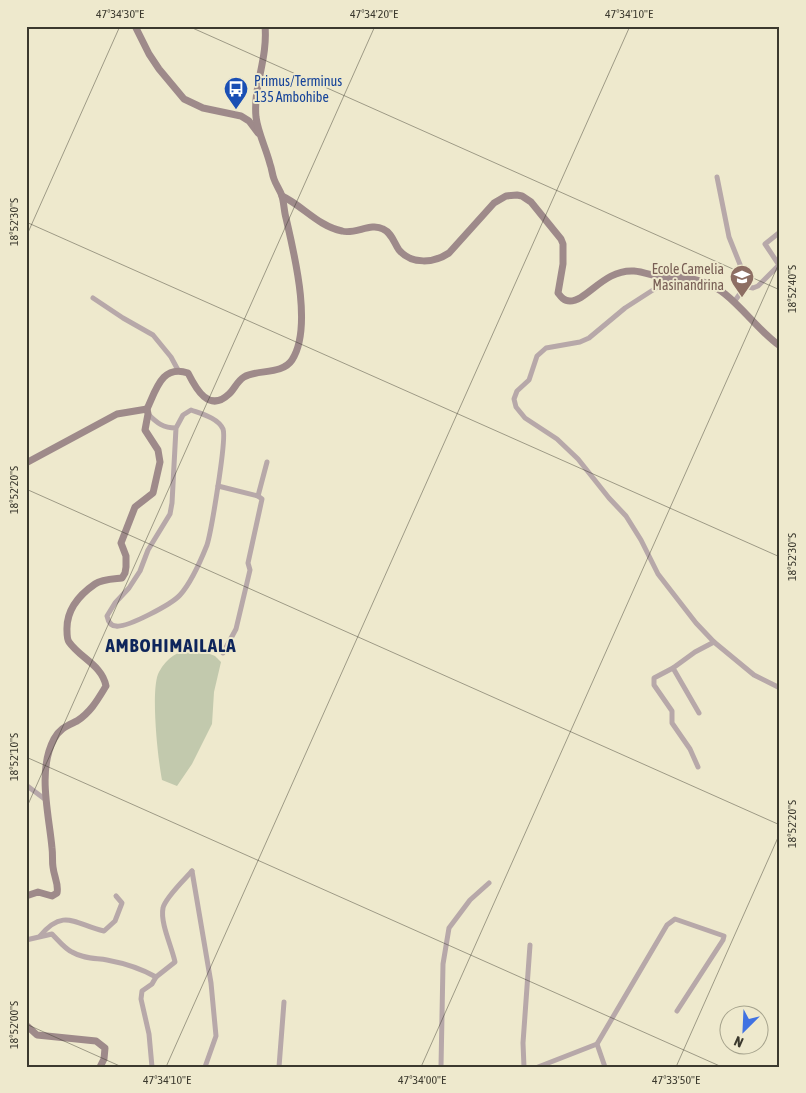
<svg xmlns="http://www.w3.org/2000/svg" width="806" height="1093" font-family="'Asap Condensed',sans-serif">
<rect width="100%" height="100%" fill="#eee9cd"/>
<path fill="#c2c9ad" d="M192,647L215,656L221,662L214,692L212,724L192,764L177,786L162,780C158,760 150,688 159,672C167,657 178,652 192,647Z"/>
<g fill="none" stroke-linecap="round" stroke-linejoin="round">
<g stroke="#b7a8a9" stroke-width="5">
<path d="M717,177L729,237L749,287"/>
<path d="M670,279L625,308L589,338L580,342L546,348L537,356L529,380L517,391L514,399L516,407L525,418L557,439L578,459L609,498L626,516L641,540L658,574L696,623L714,642L754,675L780,688"/>
<path d="M93,298L123,318L153,335L171,357L178,370"/>
<path d="M734,302L744,288L749,287L753,288L758,286L779,265L765,244L780,232"/>
<path d="M148,414C157,423 163,428 176,428L183,415L191,410C202,414 218,418 223,429C227,439 211,532 207,545C201,560 190,584 180,595C172,604 127,628 116,626C110,626 108,621 107,616L115,603L129,588L140,571L148,550L170,514L172,503L176,428"/>
<path d="M218,486L258,496L267,462"/>
<path d="M223,653L236,629L250,570L248,563L262,499L258,496"/>
<path d="M673,668L654,678V685L672,711V723L690,749L698,767"/>
<path d="M699,713L673,668L695,652L714,642"/>
<path d="M26,785L46,800"/>
<path d="M192,871L211,983L216,1036L205,1067"/>
<path d="M40,936C64,907 76,925 104,931L115,921L122,903L116,896"/>
<path d="M26,940L52,934C58,940 65,949 72,952C84,959 95,958 107,960C123,963 142,969 156,977L175,962C172,947 160,923 163,908C165,898 185,879 192,871"/>
<path d="M597,1044L667,925L675,919L724,936L723,940L677,1011"/>
<path d="M152,1067L149,1034L141,999L142,991L152,984L156,977"/>
<path d="M279,1067L284,1002"/>
<path d="M441,1067L443,964L449,928L470,900L489,883"/>
<path d="M524,1067L523,1043L530,945"/>
<path d="M538,1067L597,1044L605,1067"/>
</g>
<g stroke="#9e8a8a" stroke-width="7">
<path d="M135,26L149,54L159,69L184,99L203,108L241,116L249,121L258,133"/>
<path d="M282,196C303,206 318,226 342,231C355,235 371,222 383,229C392,233 394,243 399,250C412,265 434,263 449,253L494,203L506,196L517,195L522,196L531,202L561,239L563,244V264L558,293C561,297 564,301 570,301C587,301 604,269 634,271C645,272 656,277 668,278C671,279 675,277 679,277C694,278 713,284 725,294C745,310 759,331 780,346"/>
<path d="M26,463L117,414L147,409"/>
<path d="M26,896L38,892L52,896L57,893C59,884 54,877 53,867C52,861 53,855 52,848C49,814 37,771 54,739C60,728 67,726 77,721C91,712 98,699 106,686C102,665 80,658 69,642C67,639 67,635 67,631C66,611 79,595 95,584C102,579 113,579 122,578L125,573L126,567V556L121,543L135,507L153,493L160,462L158,450L145,430L148,414L147,409C156,390 162,364 188,373C196,389 209,413 229,394C234,390 237,381 244,377C258,369 282,375 292,360C313,328 294,253 286,218C284,211 284,203 282,196C280,190 276,185 274,179C272,174 272,169 270,164C266,148 258,133 256,117C253,86 268,59 265,26"/>
<path d="M26,1025L37,1035L96,1041L105,1048L104,1059L100,1067"/>
</g>
</g>
<path fill="none" stroke="#3b392e" stroke-width="1" stroke-opacity="0.45" d="M188,26L780,290M26,222L780,557M26,237L120,26M26,489L780,825M26,757L722,1067M26,809L375,26M26,1024L122,1067M166,1067L630,26M421,1067L780,261M676,1067L780,833"/>
<defs>
<symbol id="bus-pin" viewBox="-11 -11 22 30"><path d="M0 17L-7.5 6A9.5 9.5 0 1 1 7.5 6Z" fill="#1a4fb4" stroke="#eee9cd"/><path d="M-5-6H5V4H4V6H2V4H-2V6H-4V4H-5ZM-3.5-4V0h7V-4ZM-3.5 1.2v1.5H-2V1.2ZM2 1.2v1.5H3.5V1.2Z" fill="#fff"/></symbol>
<symbol id="school-pin" viewBox="-11 -11 22 30"><path d="M0 17L-7.5 6A9.5 9.5 0 1 1 7.5 6Z" fill="#8d6e63" stroke="#eee9cd"/><path d="M0-5L7-2L0 1L-7-2ZM-4 1L0 2.5L4 1V4Q0 6-4 4Z" fill="#fff"/></symbol>
</defs>
<g fill-rule="evenodd">
<use href="#bus-pin" x="222" y="75" width="28" height="38"/>
<use href="#school-pin" x="728" y="263" width="28" height="38"/>
</g>
<g text-anchor="middle" stroke-width="4" stroke-linejoin="round" paint-order="stroke">
<g font-size="14" fill="#164399" stroke="#eee9cd" text-anchor="start">
<text x="254" y="86">Primus/Terminus<tspan x="254" dy="16">135 Ambohibe</tspan></text>
</g>
<g font-size="14" fill="#785e54" stroke="#eee9cd" text-anchor="end">
<text x="724" y="274">Ecole Camelia<tspan x="724" dy="16">Masinandrina</tspan></text>
</g>
<g font-size="19" font-weight="bold" letter-spacing="1" fill="#0e255b" stroke="#eee9cd">
<text x="171" y="652">AMBOHIMAILALA</text>
</g>
</g>
<rect width="806" height="1093" fill="none" stroke="#eee9cd" stroke-width="55"/>
<g transform="translate(744 1030) rotate(204)"><circle r="24" fill="#eee9cd" stroke="#a6a38d"/>
<path d="M0-4L9 19L0 12L-9 19Z" fill="#4072e2"/>
<text y="-8" font-size="14" font-weight="bold" text-anchor="middle" fill="#3b392e">N</text>
</g>
<rect x="28" y="28" width="750" height="1038" fill="none" stroke="#3b392e" stroke-width="2"/>
<g font-size="12" text-anchor="middle" fill="#3b392e">
<text x="120" y="18">47°34'30"E</text>
<text x="374" y="18">47°34'20"E</text>
<text x="629" y="18">47°34'10"E</text>
<text transform="translate(14 222) rotate(-90)" y="4">18°52'30"S</text>
<text transform="translate(792 289) rotate(-90)" y="4">18°52'40"S</text>
<text transform="translate(14 490) rotate(-90)" y="4">18°52'20"S</text>
<text transform="translate(792 557) rotate(-90)" y="4">18°52'30"S</text>
<text transform="translate(14 757) rotate(-90)" y="4">18°52'10"S</text>
<text transform="translate(792 824) rotate(-90)" y="4">18°52'20"S</text>
<text transform="translate(14 1025) rotate(-90)" y="4">18°52'00"S</text>
<text x="167" y="1084">47°34'10"E</text>
<text x="422" y="1084">47°34'00"E</text>
<text x="676" y="1084">47°33'50"E</text>
</g>
</svg>
